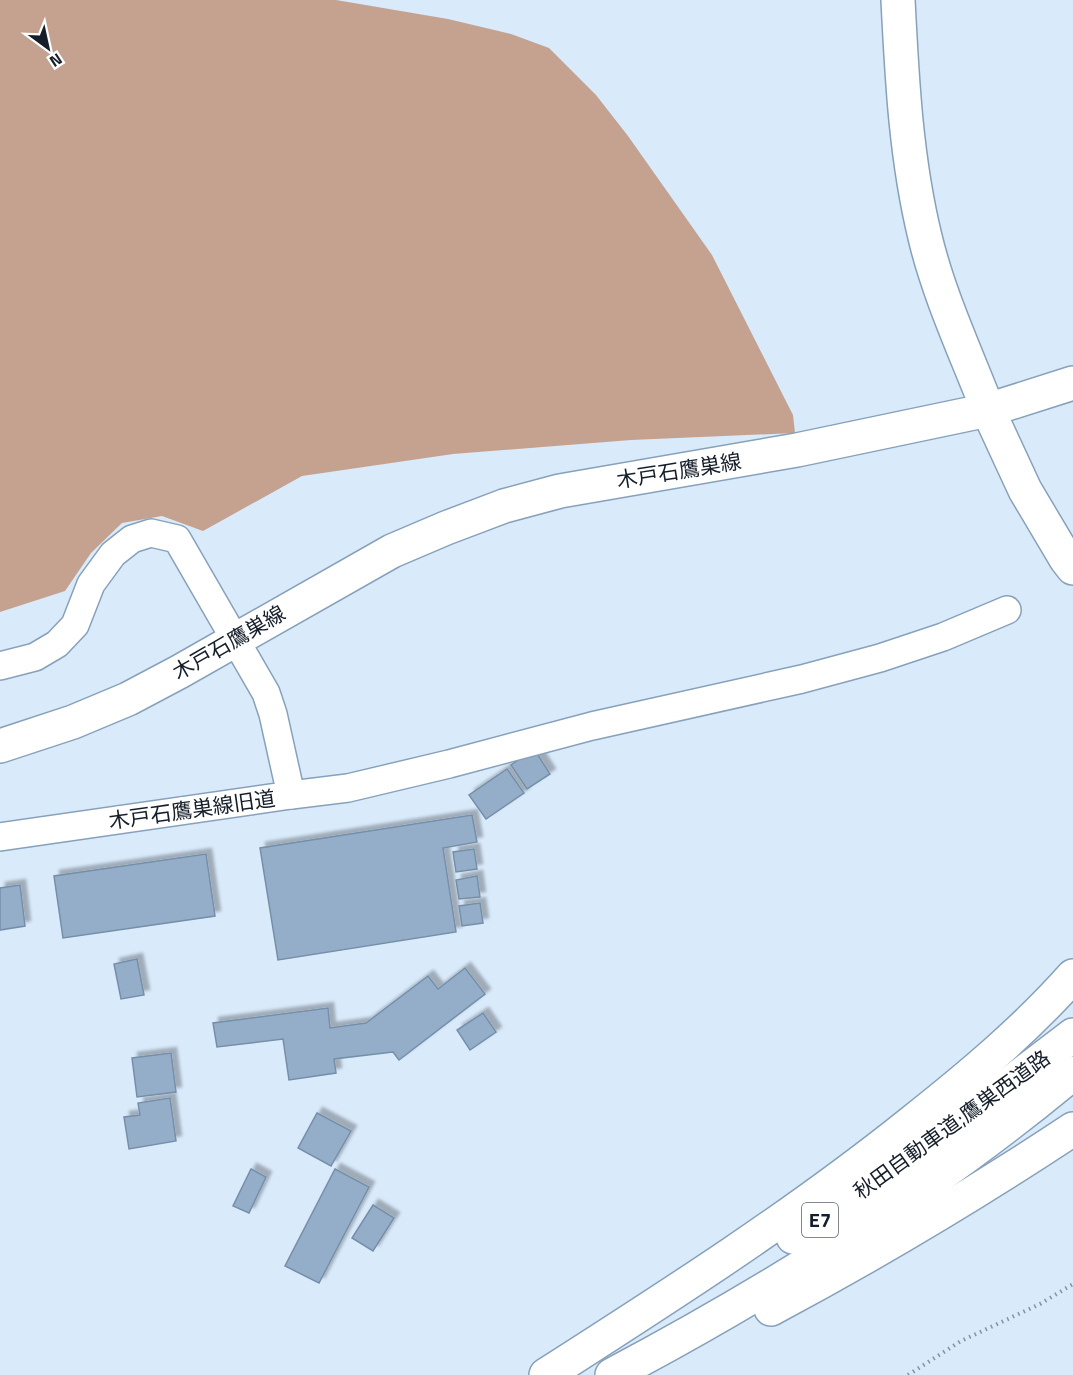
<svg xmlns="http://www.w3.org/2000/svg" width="1073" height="1375" font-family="'Titillium Web','Noto Sans JP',sans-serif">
<defs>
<filter id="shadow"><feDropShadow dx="5.5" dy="-5.5" stdDeviation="1.5" flood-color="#0004"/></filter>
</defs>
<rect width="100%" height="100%" fill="#d9eafb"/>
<path fill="#c4a28f" d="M0,0H336L448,19L511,34L549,48L596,95L628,136L712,255L793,415L795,433L631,440L453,454L302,476L203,531L162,516L122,523L91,553L65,591L0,612Z"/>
<g fill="#94aec9" stroke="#768fa9" stroke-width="1.5" filter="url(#shadow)">
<path d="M534,749L550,774L527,789L511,765Z"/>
<path d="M507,769L524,793L486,819L469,795Z"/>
<path d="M472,815L477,842L443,848L456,932L278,960L260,848Z"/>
<path d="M474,849L477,869L456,872L453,852Z"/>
<path d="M206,854L215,916L63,938L54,876Z"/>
<path d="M477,876L480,897L459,899L456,880Z"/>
<path d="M20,885L25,926L0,930V888Z"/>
<path d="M480,903L483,923L462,926L459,906Z"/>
<path d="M137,959L144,995L121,999L114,964Z"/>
<path d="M465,968L485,994L399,1060L393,1052L334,1059L336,1073L289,1080L283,1039L217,1047L213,1023L328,1008L330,1028L366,1023L428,976L438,989Z"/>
<path d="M483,1013L496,1032L470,1050L457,1030Z"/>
<path d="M171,1053L176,1092L137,1097L132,1058Z"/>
<path d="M170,1098L176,1141L129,1149L124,1117L140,1115L138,1103Z"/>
<path d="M317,1113L351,1131L331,1166L298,1148Z"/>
<path d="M251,1169L266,1177L249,1213L233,1206Z"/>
<path d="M335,1169L369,1187L319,1283L285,1266Z"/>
<path d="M373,1205L394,1218L373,1251L352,1238Z"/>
</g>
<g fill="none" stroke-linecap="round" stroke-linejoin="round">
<defs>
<g id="minor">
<path d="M0,666L35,657L57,644L75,625L91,584L113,554L132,539L151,533L177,539L266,693L273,714L291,795L0,837"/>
<path d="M291,795L348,788L449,764L592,726L802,679L880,658L943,637L1007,610"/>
</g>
<path id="tertiary" d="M1073,383L988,410L1025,490L1066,559L1073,568"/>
<path id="secondary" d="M0,746L73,722L128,699L179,672L392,551L446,528L504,506L560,491L797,450L988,410C966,353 939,296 925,237C906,159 902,80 898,0"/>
<g id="motorway">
<path d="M793,1237L915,1156L1073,1035"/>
<path d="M771,1309C874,1254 975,1194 1073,1129"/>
<path d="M546,1375C671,1295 796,1215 912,1122C969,1077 1025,1030 1073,976"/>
<path d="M612,1375C774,1289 932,1191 1073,1073"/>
</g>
</defs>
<use href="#minor" stroke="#87a1bb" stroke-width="30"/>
<use href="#tertiary" stroke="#87a1bb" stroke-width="36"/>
<use href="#secondary" stroke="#87a1bb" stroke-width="36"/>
<use href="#motorway" stroke="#87a1bb" stroke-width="36"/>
<path stroke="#8592a1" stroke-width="4" stroke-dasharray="1.5 4.5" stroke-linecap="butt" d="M908,1375L961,1341L1040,1304L1073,1284"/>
<use href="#minor" stroke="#fff" stroke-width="27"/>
<use href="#tertiary" stroke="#fff" stroke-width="33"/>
<use href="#secondary" stroke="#fff" stroke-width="33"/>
<use href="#motorway" stroke="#fff" stroke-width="33"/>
</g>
<g text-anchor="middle" stroke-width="6" stroke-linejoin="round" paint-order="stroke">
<rect fill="#fff" stroke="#5b6269" stroke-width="1.5" x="802" y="1203" width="36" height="34" rx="4.5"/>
<g font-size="20" font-weight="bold" fill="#151e29">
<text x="820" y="1227">E7</text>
</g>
<g font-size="21" fill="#151e29" stroke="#fff">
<text transform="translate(679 471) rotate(-9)" y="7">木戸石鷹巣線</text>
<text transform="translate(229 643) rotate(-30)" y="7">木戸石鷹巣線</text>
<text transform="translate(192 810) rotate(-8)" y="7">木戸石鷹巣線旧道</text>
<text transform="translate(952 1125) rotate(-36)" y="7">秋田自動車道;鷹巣西道路</text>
</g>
</g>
<g transform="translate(48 48) rotate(147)" stroke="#ffffff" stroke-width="4.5" paint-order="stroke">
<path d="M0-4.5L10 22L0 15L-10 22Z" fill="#151e29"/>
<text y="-9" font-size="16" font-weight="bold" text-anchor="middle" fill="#151e29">N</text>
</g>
</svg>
